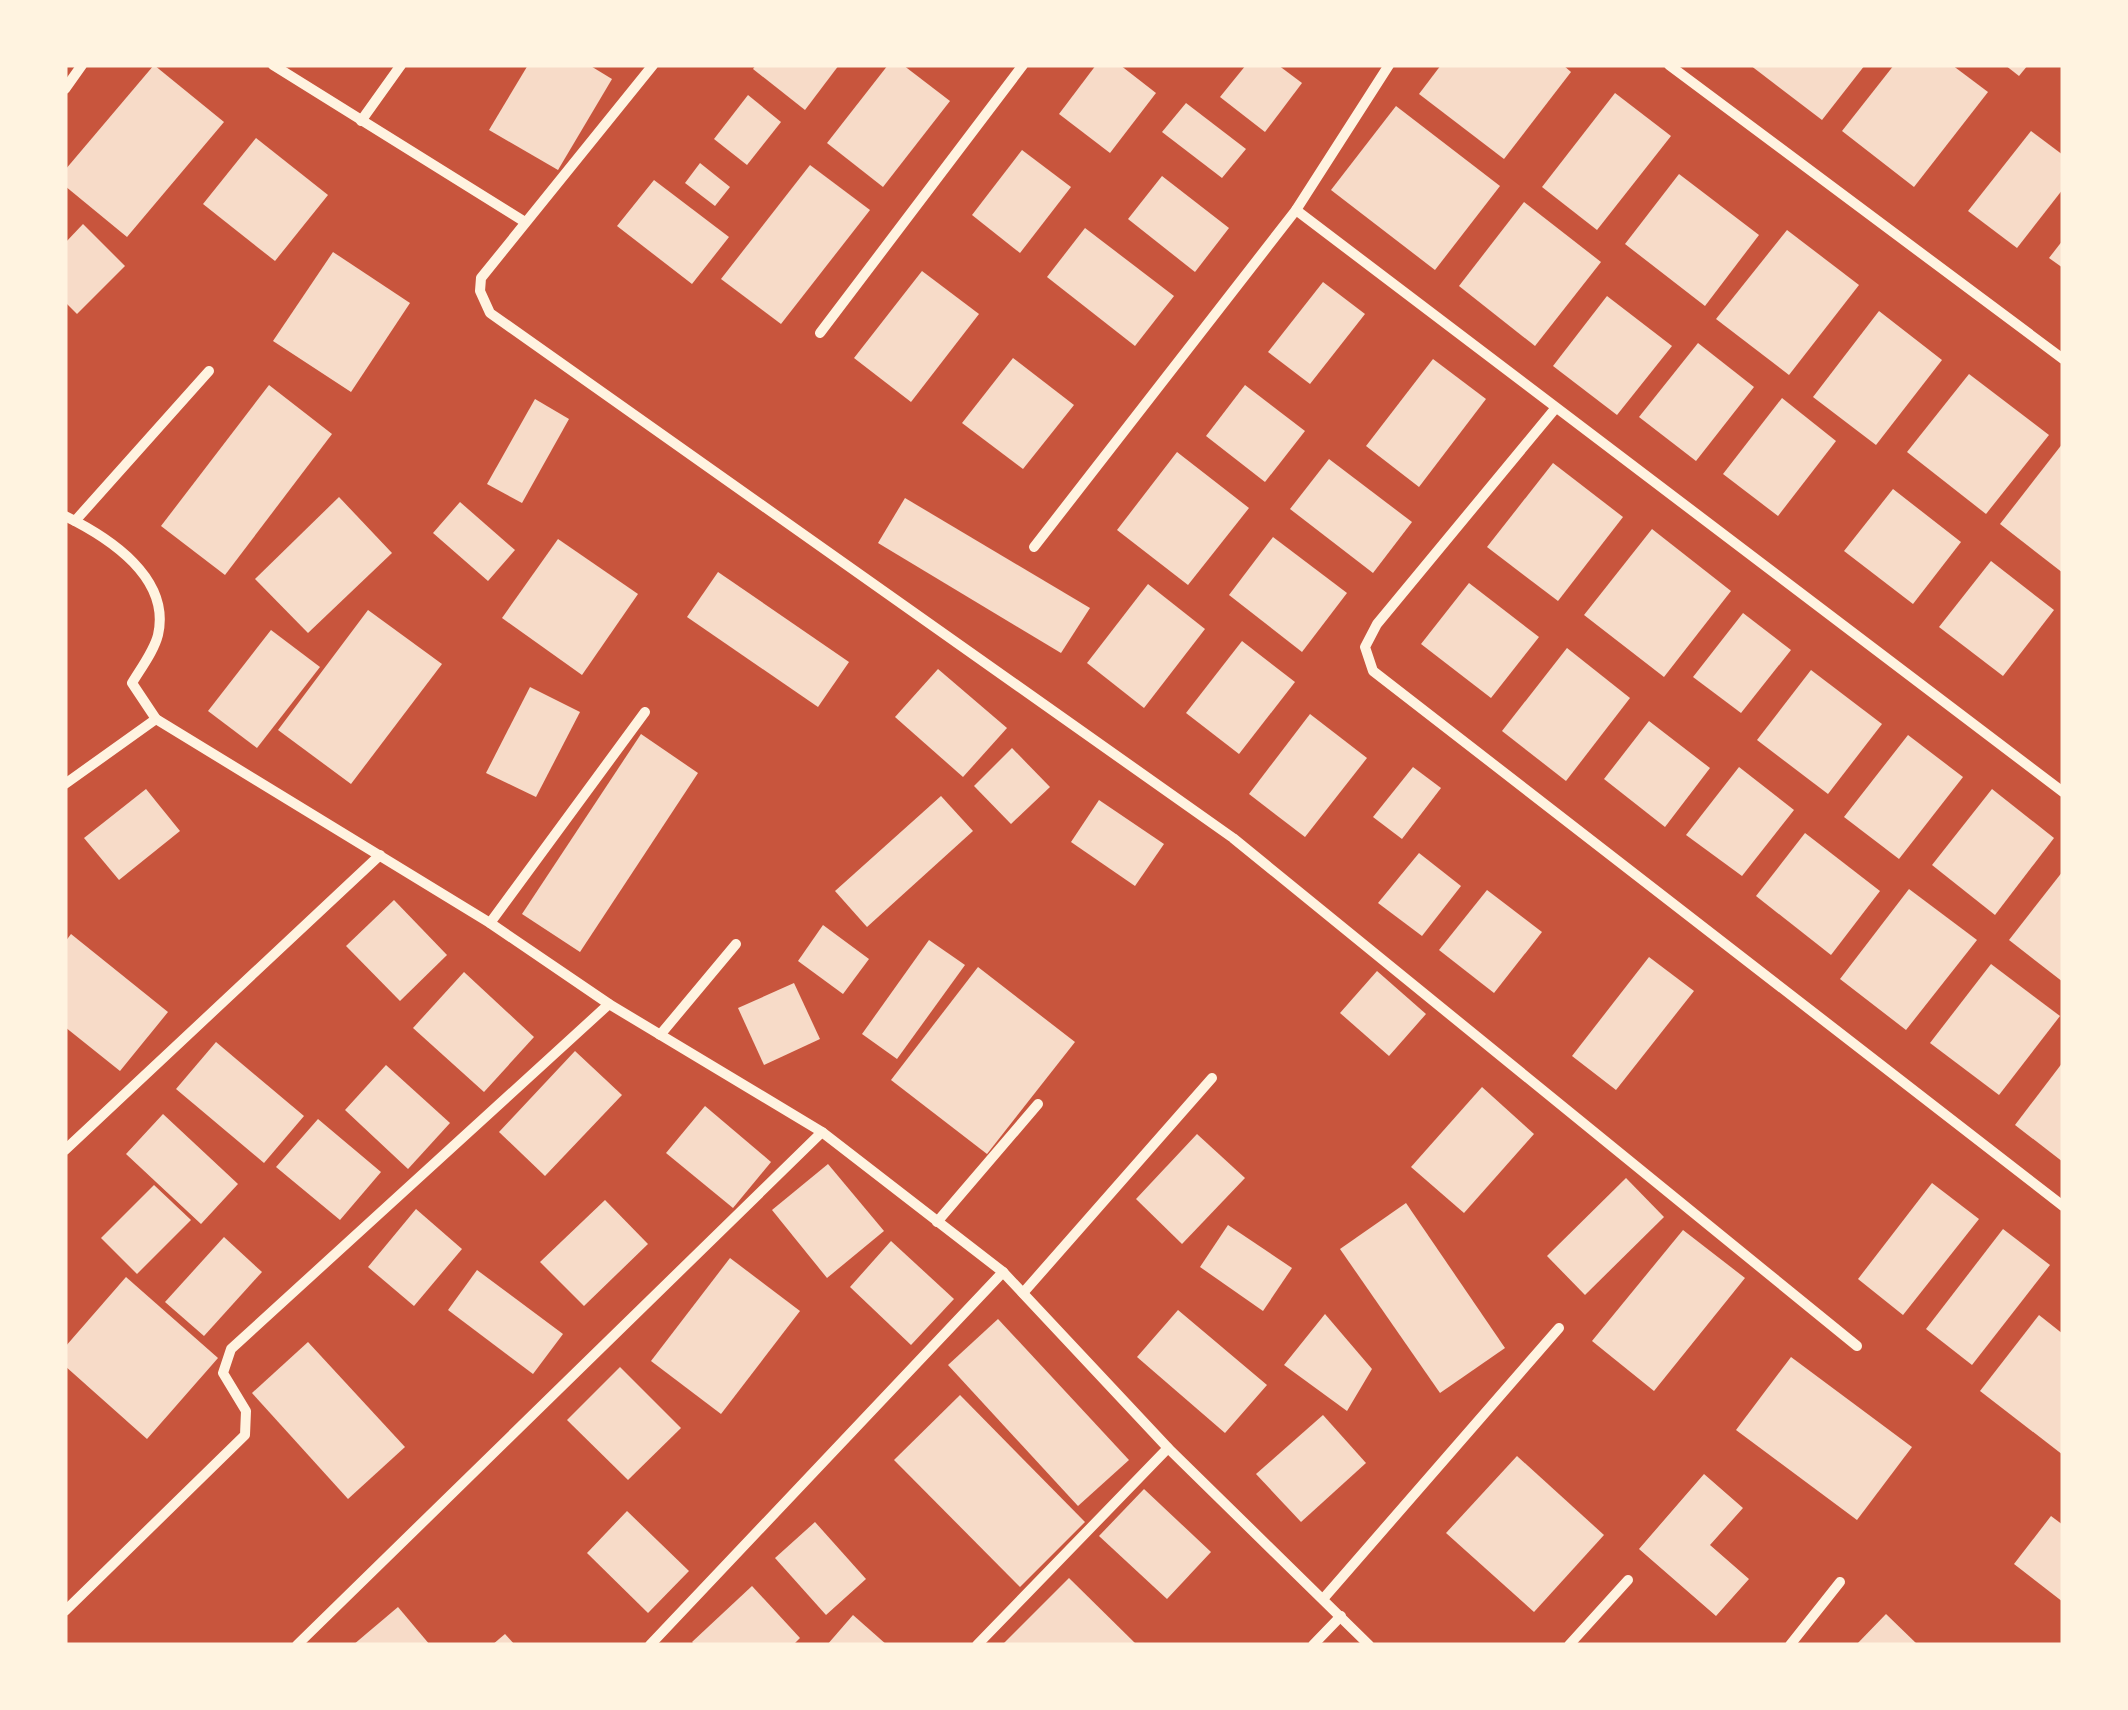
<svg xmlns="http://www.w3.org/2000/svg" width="2128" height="1710" font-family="'Space Grotesk',sans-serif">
<rect width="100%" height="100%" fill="#c8553d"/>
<g fill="#f7dbc8">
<path d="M154,65L224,122L127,237L65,186V170Z"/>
<path d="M528,65H589L612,79L558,170L489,130Z"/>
<path d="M756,65H839L805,110L753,69Z"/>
<path d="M888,65H903L950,101L883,187L827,143Z"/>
<path d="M1096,65H1120L1156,93L1110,153L1059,114Z"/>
<path d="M1246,65H1278L1302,83L1265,132L1220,97Z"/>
<path d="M1441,65H1563L1571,72L1504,159L1419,94Z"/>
<path d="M1750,65H1865L1822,120Z"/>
<path d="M1894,65H1952L1988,92L1914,187L1842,131Z"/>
<path d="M2005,65H2028L2019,76Z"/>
<path d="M1615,93L1671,136L1597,230L1542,187Z"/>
<path d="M748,95L781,122L747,165L714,139Z"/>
<path d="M1186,103L1246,149L1222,178L1162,132Z"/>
<path d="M1396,106L1500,186L1435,270L1331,190Z"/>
<path d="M2031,131L2063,155V189L2017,248L1968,211Z"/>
<path d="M256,138L328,195L275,261L203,204Z"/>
<path d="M1022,150L1071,187L1020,253L972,215Z"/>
<path d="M700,163L730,187L715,206L685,183Z"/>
<path d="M810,165L870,210L781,324L721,279Z"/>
<path d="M1679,174L1759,235L1705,306L1625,244Z"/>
<path d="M1162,176L1229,228L1195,272L1128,219Z"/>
<path d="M654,180L729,237L692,284L617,226Z"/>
<path d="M1524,202L1601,262L1535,346L1459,286Z"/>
<path d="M83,224L125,266L77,314L65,302V243Z"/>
<path d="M1085,228L1174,296L1135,346L1047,277Z"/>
<path d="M1787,230L1859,285L1789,375L1716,319Z"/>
<path d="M2063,240V268L2049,258Z"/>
<path d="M333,252L410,303L351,392L273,341Z"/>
<path d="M922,271L979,314L911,402L854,358Z"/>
<path d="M1323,282L1365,314L1310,384L1268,352Z"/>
<path d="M1607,296L1672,346L1617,415L1553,366Z"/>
<path d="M1879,311L1942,360L1876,445L1813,397Z"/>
<path d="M1698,343L1754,387L1696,461L1639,417Z"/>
<path d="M1013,358L1074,405L1023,469L962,423Z"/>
<path d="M1433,359L1486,399L1419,487L1366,446Z"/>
<path d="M1969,374L2049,435L1986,514L1907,452Z"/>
<path d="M269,385L332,434L225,575L161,526Z"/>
<path d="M1245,385L1305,431L1265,482L1206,436Z"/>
<path d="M1782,398L1836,441L1778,516L1723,474Z"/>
<path d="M535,399L569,419L522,503L487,484Z"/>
<path d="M2063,443V573L2000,524Z"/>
<path d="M1177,452L1249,508L1188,585L1117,530Z"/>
<path d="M1329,459L1412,522L1373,573L1290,509Z"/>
<path d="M1553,463L1623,517L1558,601L1487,547Z"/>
<path d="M1893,489L1961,542L1913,604L1844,551Z"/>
<path d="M339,497L392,553L308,633L255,579Z"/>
<path d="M905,498L1090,608L1061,653L878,543Z"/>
<path d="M460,502L515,550L488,581L433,533Z"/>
<path d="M1652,529L1731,591L1664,677L1584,615Z"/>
<path d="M1273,537L1347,593L1302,652L1229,595Z"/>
<path d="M558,539L638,594L582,675L502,618Z"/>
<path d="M1991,561L2054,610L2003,676L1939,627Z"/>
<path d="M718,572L849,662L818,707L687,617Z"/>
<path d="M1469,583L1539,637L1491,698L1421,644Z"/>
<path d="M1148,584L1205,629L1144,708L1087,663Z"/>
<path d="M368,610L442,664L351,784L278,730Z"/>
<path d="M1743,613L1791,650L1741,713L1693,677Z"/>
<path d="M271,630L320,667L257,748L208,711Z"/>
<path d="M1242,641L1295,682L1239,754L1186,713Z"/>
<path d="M1567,648L1630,698L1566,781L1502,731Z"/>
<path d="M938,669L1007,728L963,777L895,717Z"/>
<path d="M1811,670L1882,724L1828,794L1757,740Z"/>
<path d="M530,687L580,712L536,797L486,773Z"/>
<path d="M1310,714L1367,758L1305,837L1249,794Z"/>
<path d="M1649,721L1710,768L1665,827L1604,779Z"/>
<path d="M641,734L698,773L580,952L522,914Z"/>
<path d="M1908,735L1963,777L1899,859L1844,817Z"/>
<path d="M1012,748L1050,787L1011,824L974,786Z"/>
<path d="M1413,767L1441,788L1402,839L1373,817Z"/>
<path d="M1739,767L1794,810L1742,876L1686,835Z"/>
<path d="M146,789L180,831L119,880L84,838Z"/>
<path d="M1992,789L2054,838L1995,915L1932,865Z"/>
<path d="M941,796L973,831L867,927L835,891Z"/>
<path d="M1099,800L1164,844L1135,886L1071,842Z"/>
<path d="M1805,833L1880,891L1831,955L1756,896Z"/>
<path d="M1419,853L1461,886L1422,936L1378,903Z"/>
<path d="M2063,871V982L2009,940Z"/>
<path d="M1909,889L1977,940L1906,1030L1840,979Z"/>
<path d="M1487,890L1542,932L1494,993L1439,950Z"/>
<path d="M394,900L447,955L400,1001L346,946Z"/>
<path d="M823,925L869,959L843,994L798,961Z"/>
<path d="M71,934L168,1012L120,1071L65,1027V942Z"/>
<path d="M929,940L965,965L897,1059L862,1034Z"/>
<path d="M1649,957L1694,991L1616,1090L1572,1056Z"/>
<path d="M1991,964L2060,1016L1999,1095L1930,1043Z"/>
<path d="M978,967L1075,1042L987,1154L891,1080Z"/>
<path d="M1377,971L1426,1014L1389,1056L1340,1013Z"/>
<path d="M464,972L534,1037L484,1092L413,1028Z"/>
<path d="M794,983L820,1039L764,1065L738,1008Z"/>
<path d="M216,1042L304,1116L264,1163L176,1089Z"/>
<path d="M575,1051L622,1095L545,1176L499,1132Z"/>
<path d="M2063,1062V1162L2015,1125Z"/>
<path d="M386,1065L450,1123L408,1169L345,1110Z"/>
<path d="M1482,1087L1534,1134L1464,1213L1411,1167Z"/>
<path d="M705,1106L771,1162L733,1208L666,1153Z"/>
<path d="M163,1114L238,1184L201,1224L126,1154Z"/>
<path d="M318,1119L381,1172L340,1220L276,1167Z"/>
<path d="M1197,1134L1245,1178L1182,1244L1136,1199Z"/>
<path d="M828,1164L884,1231L827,1278L772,1210Z"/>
<path d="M1626,1178L1664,1217L1585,1295L1547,1256Z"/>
<path d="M1932,1183L1979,1219L1903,1315L1858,1279Z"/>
<path d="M154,1185L191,1220L137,1274L101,1238Z"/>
<path d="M605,1200L648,1244L584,1306L540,1262Z"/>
<path d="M1406,1203L1505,1348L1440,1393L1340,1249Z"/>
<path d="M416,1209L462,1249L414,1306L368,1267Z"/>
<path d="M1228,1225L1292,1268L1263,1311L1200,1267Z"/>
<path d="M2003,1229L2050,1265L1972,1365L1926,1329Z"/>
<path d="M1683,1230L1745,1278L1654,1391L1592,1341Z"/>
<path d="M224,1237L262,1272L204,1336L165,1302Z"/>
<path d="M891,1241L954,1299L911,1345L850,1287Z"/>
<path d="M730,1258L800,1311L721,1414L651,1361Z"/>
<path d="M477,1270L563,1334L533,1374L448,1310Z"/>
<path d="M126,1277L218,1358L147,1439L65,1366V1347Z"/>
<path d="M1178,1310L1267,1385L1225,1433L1137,1357Z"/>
<path d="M1325,1314L1372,1369L1347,1411L1284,1365Z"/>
<path d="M2039,1315L2063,1334V1455L1980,1391Z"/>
<path d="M998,1319L1129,1460L1078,1506L948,1365Z"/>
<path d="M308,1342L405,1447L348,1499L252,1393Z"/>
<path d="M1791,1357L1912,1447L1857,1520L1736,1430Z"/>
<path d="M620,1367L681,1428L628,1480L567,1420Z"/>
<path d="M960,1395L1085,1522L1020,1587L894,1460Z"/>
<path d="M1323,1415L1366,1463L1301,1522L1256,1474Z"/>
<path d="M1517,1456L1604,1535L1534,1612L1446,1533Z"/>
<path d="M1704,1474L1743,1508L1710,1545L1749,1579L1716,1616L1639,1549Z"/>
<path d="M1144,1489L1211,1552L1167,1599L1099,1536Z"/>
<path d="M627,1511L689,1571L648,1613L587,1553Z"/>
<path d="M2051,1516L2063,1525V1602L2014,1564Z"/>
<path d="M815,1522L866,1579L826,1615L775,1558Z"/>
<path d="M1069,1578L1137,1645H1002Z"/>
<path d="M752,1586L800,1638L793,1645H695L692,1642Z"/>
<path d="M398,1607L430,1645H353Z"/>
<path d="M1886,1614L1918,1645H1856Z"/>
<path d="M853,1615L887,1645H827Z"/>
<path d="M505,1634L515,1645H492Z"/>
</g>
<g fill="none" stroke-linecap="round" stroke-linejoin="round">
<g stroke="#fff3e0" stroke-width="10">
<path d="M273,65L525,222"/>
<path d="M653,65L481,278L480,291L490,313L1233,838L1857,1346"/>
<path d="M1669,65L2063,359"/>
<path d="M65,89L82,65"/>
<path d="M361,121L401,65"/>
<path d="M1296,210L2063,792"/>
<path d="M820,333L1023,65"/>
<path d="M1554,410L1377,624L1365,647L1373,671L2063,1206"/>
<path d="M65,516C110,538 171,578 158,635C154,651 141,668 132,683L156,719L490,923L609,1004L822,1132L1003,1272L1168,1448L1369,1645"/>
<path d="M75,521L209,371"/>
<path d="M1034,547L1296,210L1389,65"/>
<path d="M65,784L156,719"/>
<path d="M490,923L645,712"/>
<path d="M660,1035L736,944"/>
<path d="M65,1150L380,855"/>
<path d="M937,1222L1038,1104"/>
<path d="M1023,1293L1212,1078"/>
<path d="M1323,1599L1559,1328"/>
<path d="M65,1611L245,1435L246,1411L223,1373L231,1349L609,1004"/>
<path d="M297,1645L822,1132"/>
<path d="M650,1645L1003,1272"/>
<path d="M977,1645L1168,1448"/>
<path d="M1313,1645L1341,1616"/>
<path d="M1569,1645L1628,1580"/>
<path d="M1790,1645L1840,1582"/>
</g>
</g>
<rect width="2128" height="1710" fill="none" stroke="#fff3e0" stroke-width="135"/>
</svg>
